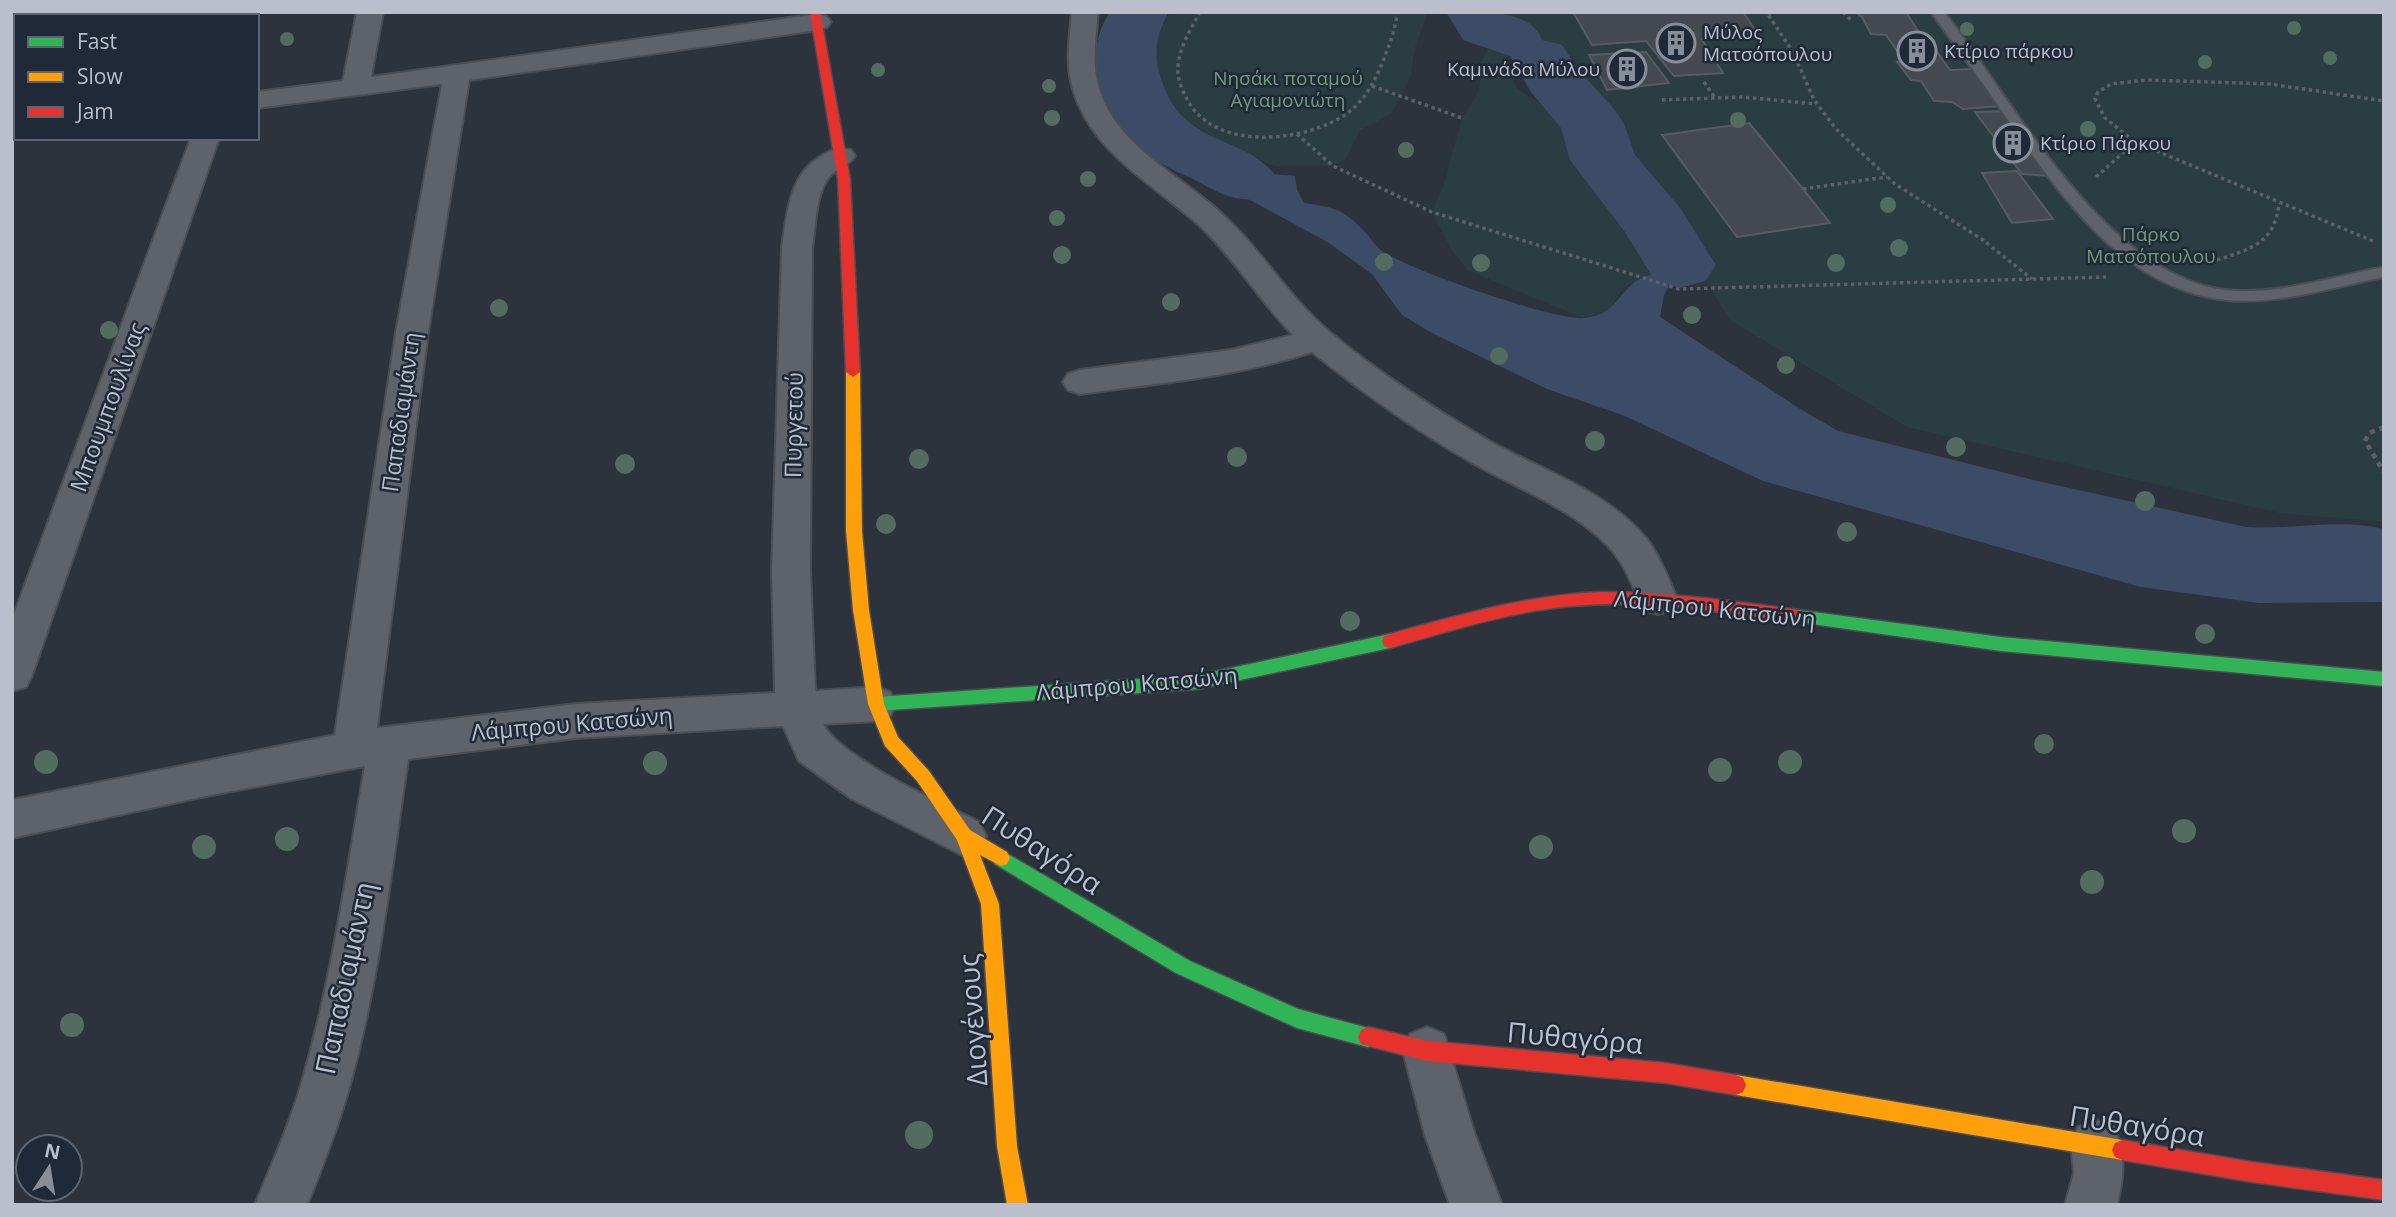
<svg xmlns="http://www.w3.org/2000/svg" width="2396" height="1217" font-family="'Open Sans',sans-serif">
<rect width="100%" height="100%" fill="#2d333c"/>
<g fill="#2a3d42">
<path d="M1171,12H1428L1414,51L1411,76L1391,114L1360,130L1346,159L1333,166H1276L1217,147L1164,113L1149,65L1158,27Z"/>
<path d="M1500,12H2384V522L2280,513L1907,427L1730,320L1609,122L1572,56L1522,59Z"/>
<path d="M1488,48L1506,53L1516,88L1535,100L1559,105L1574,113L1587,125L1596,172L1610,199L1650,237L1674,268L1622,288L1610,311L1583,318L1467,270L1451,249L1432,212L1444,184L1462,118L1479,91L1481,63Z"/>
</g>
<path fill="#3c4c66" d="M1263,173L1295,176L1297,190L1304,203C1332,207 1344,209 1364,231C1370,237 1375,246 1382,251C1409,270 1555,321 1585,318C1616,314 1614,298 1635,282C1647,274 1666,271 1680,265L1664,295L1660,317L1797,407L1838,431L2033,480L2246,527C2293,530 2338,518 2384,529V602L2259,603L2141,587L1763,481L1625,416L1547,389L1432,333L1402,315L1372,274L1329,243L1252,201L1220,189L1233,181Z"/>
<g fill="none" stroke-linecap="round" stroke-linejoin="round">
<g fill="#3c4c66" fill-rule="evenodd">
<path d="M1110,12H1169C1157,32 1153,53 1160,75C1181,151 1245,131 1278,179L1268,193C1260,195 1250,200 1242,199C1224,197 1208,187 1193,179C1177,172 1160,164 1146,153C1104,122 1078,59 1110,12Z"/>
<path d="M1446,12C1475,12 1531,7 1542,40L1562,45L1577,68L1615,110L1624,124L1635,155L1680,208L1716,265L1705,281L1680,288L1655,281L1625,232L1570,160L1561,128L1531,92L1510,56L1463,40Z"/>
</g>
</g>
<g fill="#444951" stroke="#565b63" stroke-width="2">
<path d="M1573,12H1743L1757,33L1702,39L1723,73L1674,76L1646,41L1592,45Z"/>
<path d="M1855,12H1906L1923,39L1930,42L1950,70L1975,69L2002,106L1963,109L1952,102L1934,101L1921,81L1911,80L1897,62L1904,61L1886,35L1871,34L1862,17Z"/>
<path d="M1646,52L1669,83L1607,90L1589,55Z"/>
<path d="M2006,111L2052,176L2022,174L1975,112Z"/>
<path d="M1749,123L1803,189L1830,223L1737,237L1662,135Z"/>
<path d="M2017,171L2053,219L2012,223L1982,173Z"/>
</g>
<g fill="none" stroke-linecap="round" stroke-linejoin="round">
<defs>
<path id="lane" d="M1931,12H1944C2014,101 2104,275 2225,290C2274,296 2336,276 2384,267V277C2334,287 2277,305 2226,300C2117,289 2050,181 1993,98C1973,69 1952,41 1931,12Z"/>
<g id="street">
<path d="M103,12H129L127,16H101Z"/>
<path d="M357,12H383L371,77L818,14L827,17L831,22L827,27L818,30L469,80L428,332L377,728L576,704L775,693L772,571L782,247C787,215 789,175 820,157C831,150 838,147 851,150L855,156C849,166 836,168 829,177C815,195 816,225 812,247L810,571L815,691L876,687L890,692L896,704L890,716L876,721L823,724C840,758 943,804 979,822L986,836L979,850L964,856L852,799L799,761L783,726L576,738L408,759C391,871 379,985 347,1095C336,1132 322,1168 307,1205H255C270,1168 286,1133 298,1095C331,988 346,876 365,766L206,796L12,838V800L335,735L396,332L442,84L257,108V92L343,81Z"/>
<path d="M1072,12H1098C1096,34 1092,59 1097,81C1112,145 1177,172 1221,213C1262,250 1290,300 1332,334C1380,374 1435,409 1489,441C1543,471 1609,491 1649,542C1661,559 1669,580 1677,599L1672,610L1658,614L1644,610C1632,587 1626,564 1607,545C1570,507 1516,488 1471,462C1415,430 1362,392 1312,352C1237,377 1158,383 1080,394L1068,390L1063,382L1068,374L1080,370L1231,350L1293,335C1260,301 1235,259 1200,226C1152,182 1086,150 1071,81C1066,59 1070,35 1072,12Z"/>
<path d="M16,120V136L12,137V121Z"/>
<path d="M191,138H219L32,675L26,687L12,691V620Z"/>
<path d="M1427,1027L1444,1034L1475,1135L1502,1205H1450L1425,1135L1403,1051L1410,1034Z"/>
<path d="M2096,1120L2114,1127C2126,1157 2124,1174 2117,1205H2065L2074,1173L2071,1145L2078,1127Z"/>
</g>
<g id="fast">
<path d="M1798,610L2001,637L2384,672V686L2001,651L1798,622L1792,620L1790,616L1792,612Z"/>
<path d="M1390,634L1396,636L1398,641L1396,646L1390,648L1198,689L876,711L870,709L868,704L870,699L876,697L1198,675Z"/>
<path d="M1001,850L1190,961L1298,1009L1375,1030L1378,1037L1375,1044L1368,1047L1297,1028L1176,973L995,864L992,858L995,852Z"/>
</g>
<g id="slow">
<path d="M853,367L860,372L862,531L869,610L884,704L898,737L929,771L970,830L1007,852L1010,858L1007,864L1001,866L980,855L999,904L1017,1146L1028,1205H1007L997,1146L981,904L957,840L917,781L885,746L868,704L853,610L846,531V372Z"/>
<path d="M1736,1075L2122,1140L2129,1143L2132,1150L2129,1157L2122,1160L1736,1095L1729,1092L1726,1085L1729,1078Z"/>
</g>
<g id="jam">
<path d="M810,12H820L850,179L860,372L853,377L846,372L838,179Z"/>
<path d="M1600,592C1667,592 1732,601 1798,610L1804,612L1806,616L1804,620L1798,622C1724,613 1648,599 1573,606C1511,611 1450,631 1390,648L1384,646L1382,641L1384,636L1390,634C1459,615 1528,595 1600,592Z"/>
<path d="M1368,1027L1427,1041L1666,1063L1736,1075L1743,1078L1746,1085L1743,1092L1736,1095L1666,1083L1427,1061L1361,1044L1358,1037L1361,1030Z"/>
<path d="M2122,1140L2252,1162L2384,1180V1200L2252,1182L2122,1160L2115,1157L2112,1150L2115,1143Z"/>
</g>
</defs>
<use href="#lane" stroke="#4a4e54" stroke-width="4"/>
<use href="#street" stroke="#4a4e54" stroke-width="4"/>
<use href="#fast" stroke="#4a4e54" stroke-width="3"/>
<use href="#slow" stroke="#4a4e54" stroke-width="3"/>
<use href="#jam" stroke="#4a4e54" stroke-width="3"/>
<g stroke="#5b6166" stroke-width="3.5" stroke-dasharray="3.5 3.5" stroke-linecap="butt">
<path d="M1200,12C1191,29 1179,47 1178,67C1177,77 1181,88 1186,97C1212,153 1307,143 1349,112C1368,97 1378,75 1386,53C1391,40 1396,27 1397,12"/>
<path d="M1778,12L1767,13L1793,52L1814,100L1836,129L1895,184L1983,240L2032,279"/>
<path d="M1843,12L1853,22"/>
<path d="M1704,82L1715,98"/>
<path d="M1372,86L1462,118"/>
<path d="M1662,100L1742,97L1816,104"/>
<path d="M1297,134L1333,166L1432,212L1679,289L2106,277"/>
<path d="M2096,177L2135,142"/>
<path d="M1803,189L1887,177"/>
<path d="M2373,241L2135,142L2105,118L2095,99L2098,92L2111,84L2148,80L2270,84L2384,101"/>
<path d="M2217,260C2251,249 2275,243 2279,203"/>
</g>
<path stroke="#5b6166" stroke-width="4.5" stroke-dasharray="5 5" stroke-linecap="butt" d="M2384,427L2369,433L2365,441L2384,472"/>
<use href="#lane" fill="#5e626a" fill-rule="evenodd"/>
<use href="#street" fill="#5e626a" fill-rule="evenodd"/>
<use href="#fast" fill="#30b455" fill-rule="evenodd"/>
<use href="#slow" fill="#ff9f0a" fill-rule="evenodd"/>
<use href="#jam" fill="#e5322d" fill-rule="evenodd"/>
</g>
<g fill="#526d5f">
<circle cx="2294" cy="28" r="7"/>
<circle cx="1967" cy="29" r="7"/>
<circle cx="287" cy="39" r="7"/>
<circle cx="2330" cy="58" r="7"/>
<circle cx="2205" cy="62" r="7"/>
<circle cx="878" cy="70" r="7"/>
<circle cx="1049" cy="86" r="7"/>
<circle cx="1052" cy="118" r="8"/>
<circle cx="1738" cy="120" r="8"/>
<circle cx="2088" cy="129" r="8"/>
<circle cx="1406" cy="150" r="8"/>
<circle cx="1088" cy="179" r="8"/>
<circle cx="1888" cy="205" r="8"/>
<circle cx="1057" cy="218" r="8"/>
<circle cx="1899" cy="248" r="9"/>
<circle cx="1062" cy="255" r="9"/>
<circle cx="1384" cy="262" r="9"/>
<circle cx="1481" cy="263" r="9"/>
<circle cx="1836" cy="263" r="9"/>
<circle cx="1171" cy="302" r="9"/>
<circle cx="499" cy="308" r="9"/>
<circle cx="1692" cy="315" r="9"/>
<circle cx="109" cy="330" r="9"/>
<circle cx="1499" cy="356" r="9"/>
<circle cx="1786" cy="365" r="9"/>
<circle cx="1595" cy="441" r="10"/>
<circle cx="1956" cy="447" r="10"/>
<circle cx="1237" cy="457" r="10"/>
<circle cx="919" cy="459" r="10"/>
<circle cx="625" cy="464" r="10"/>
<circle cx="2145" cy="501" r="10"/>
<circle cx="886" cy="524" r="10"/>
<circle cx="1847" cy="532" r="10"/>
<circle cx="1350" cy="621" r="10"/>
<circle cx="2205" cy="634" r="10"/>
<circle cx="2044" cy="744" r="10"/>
<circle cx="46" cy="762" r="12"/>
<circle cx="1790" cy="762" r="12"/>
<circle cx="655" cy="763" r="12"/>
<circle cx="1720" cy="770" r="12"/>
<circle cx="2184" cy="831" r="12"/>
<circle cx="287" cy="839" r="12"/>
<circle cx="204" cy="847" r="12"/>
<circle cx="1541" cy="847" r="12"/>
<circle cx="2092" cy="882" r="12"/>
<circle cx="72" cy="1025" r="12"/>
<circle cx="919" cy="1135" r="14"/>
</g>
<defs>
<symbol id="building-ring" viewBox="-11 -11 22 22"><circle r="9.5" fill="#202937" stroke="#888e99" stroke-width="1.5"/><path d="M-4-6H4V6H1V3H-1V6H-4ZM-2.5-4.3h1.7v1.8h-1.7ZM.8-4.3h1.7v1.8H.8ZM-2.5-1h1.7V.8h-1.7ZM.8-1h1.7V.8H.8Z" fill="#888e99"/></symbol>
</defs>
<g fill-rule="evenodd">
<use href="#building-ring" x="1654" y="21" width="44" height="44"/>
<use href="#building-ring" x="1895" y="29" width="44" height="44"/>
<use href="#building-ring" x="1605" y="47" width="44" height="44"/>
<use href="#building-ring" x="1991" y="121" width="44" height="44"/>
</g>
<g text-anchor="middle" stroke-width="5" stroke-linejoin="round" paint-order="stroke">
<g font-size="19" fill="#b9bfcb" stroke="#202937" text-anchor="start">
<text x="1703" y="39">Μύλος<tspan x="1703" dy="22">Ματσόπουλου</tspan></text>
<text x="1944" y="58">Κτίριο πάρκου</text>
<text x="1600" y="76" text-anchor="end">Καμινάδα Μύλου</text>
<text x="2040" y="150">Κτίριο Πάρκου</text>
</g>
<g font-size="19" fill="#719c7c" stroke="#202937">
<text x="1288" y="85">Νησάκι ποταμού<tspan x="1288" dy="22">Αγιαμονιώτη</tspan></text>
<text x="2151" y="241">Πάρκο<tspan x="2151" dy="22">Ματσόπουλου</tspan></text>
</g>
<g font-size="23" fill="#b9bfcb" stroke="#202937">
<text transform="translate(108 407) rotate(-70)" y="8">Μπουμπουλίνας</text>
<text transform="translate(401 412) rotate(-82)" y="8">Παπαδιαμάντη</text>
<text transform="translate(794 425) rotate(-89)" y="8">Πυργετού</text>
<text transform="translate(1715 609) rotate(6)" y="8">Λάμπρου Κατσώνη</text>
<text transform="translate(1137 684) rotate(-5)" y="8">Λάμπρου Κατσώνη</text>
<text transform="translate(572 724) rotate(-5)" y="8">Λάμπρου Κατσώνη</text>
</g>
<g font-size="28" fill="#b9bfcb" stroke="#202937">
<text transform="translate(1042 850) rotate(33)" y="10">Πυθαγόρα</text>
<text transform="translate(345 978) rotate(-78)" y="10">Παπαδιαμάντη</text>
<text transform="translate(973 1020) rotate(-94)" y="10">Διογένους</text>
<text transform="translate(1575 1038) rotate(5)" y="10">Πυθαγόρα</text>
<text transform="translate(2137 1126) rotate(9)" y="10">Πυθαγόρα</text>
</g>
</g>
<rect width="2396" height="1217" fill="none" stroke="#b9bfcb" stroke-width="28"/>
<rect x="14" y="14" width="245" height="126" fill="#202937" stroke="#5d6572" stroke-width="2"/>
<rect x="28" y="37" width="35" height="10" fill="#30b455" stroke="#5d6572" stroke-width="2"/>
<text x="77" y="49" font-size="21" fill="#b9bfcb">Fast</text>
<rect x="28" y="72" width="35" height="10" fill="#ff9f0a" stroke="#5d6572" stroke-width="2"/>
<text x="77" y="84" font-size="21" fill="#b9bfcb">Slow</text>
<rect x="28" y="107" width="35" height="10" fill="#e5322d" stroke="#5d6572" stroke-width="2"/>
<text x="77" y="119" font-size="21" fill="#b9bfcb">Jam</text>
<g transform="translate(49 1168) rotate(12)"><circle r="33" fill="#202937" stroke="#5d6572" stroke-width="2"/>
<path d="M0-5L12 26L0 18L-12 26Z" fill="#888e99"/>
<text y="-10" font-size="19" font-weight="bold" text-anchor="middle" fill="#b9bfcb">N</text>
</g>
</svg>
